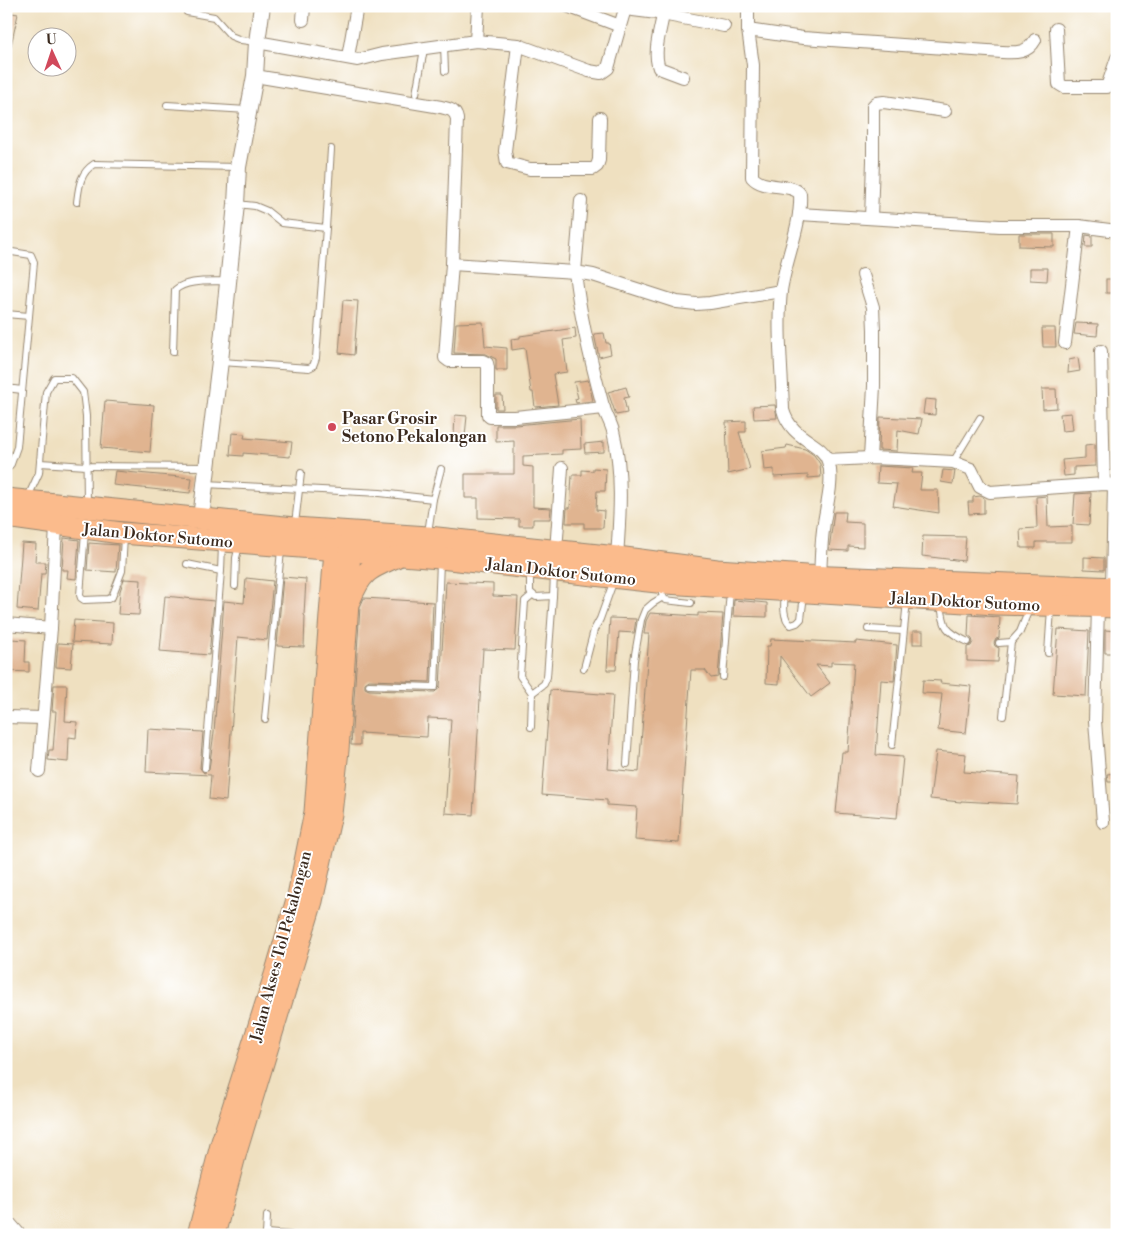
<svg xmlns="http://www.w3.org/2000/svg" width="1123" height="1241" font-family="'Libre Bodoni',serif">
<rect width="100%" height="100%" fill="#fff"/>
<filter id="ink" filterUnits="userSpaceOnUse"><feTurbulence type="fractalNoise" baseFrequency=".02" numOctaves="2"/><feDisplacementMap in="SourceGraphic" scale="10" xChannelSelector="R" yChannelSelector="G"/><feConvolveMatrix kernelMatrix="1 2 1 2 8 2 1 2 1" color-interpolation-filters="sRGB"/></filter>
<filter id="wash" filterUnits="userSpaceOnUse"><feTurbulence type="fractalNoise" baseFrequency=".0096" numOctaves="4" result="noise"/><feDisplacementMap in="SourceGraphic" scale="20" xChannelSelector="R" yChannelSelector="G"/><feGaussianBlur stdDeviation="1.12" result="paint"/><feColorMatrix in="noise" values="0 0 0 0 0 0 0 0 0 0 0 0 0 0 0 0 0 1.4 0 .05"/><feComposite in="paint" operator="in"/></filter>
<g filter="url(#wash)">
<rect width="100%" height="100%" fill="#efe0c0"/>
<g id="blocks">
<g fill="#e0b490">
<path d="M6,12L18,14L10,50H6Z"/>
<path d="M1019,234H1054V247L1019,246Z"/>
<path d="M1086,235L1092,236V247H1085Z"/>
<path d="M1030,268H1048L1047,281L1030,280Z"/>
<rect x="1106" y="279" width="11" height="14"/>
<path d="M343,300L358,301L354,355L339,353Z"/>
<path d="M483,322L485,346L507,348V370H496V359L486,354L454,353L456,323Z"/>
<path d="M1076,323L1098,324L1097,336L1074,334Z"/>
<path d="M575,328L576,338L563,340L567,372L553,374L558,405L535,407L533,392H531L525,348L512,350L511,339L520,338V336Z"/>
<path d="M1042,328H1055L1056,347H1043Z"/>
<path d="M604,333L606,343H609L611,354L599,357L594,334Z"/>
<path d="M1078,358L1080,371L1068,373L1069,360Z"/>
<path d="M588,380L593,401L576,403L575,399L578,398L574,382Z"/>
<path d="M626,387L629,397L624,398L627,413L616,415L608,392Z"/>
<path d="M1042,389H1056L1057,408L1043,409Z"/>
<path d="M496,395H502L503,409H496Z"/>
<path d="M925,399L936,400L935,415L923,414Z"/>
<path d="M105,401L154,405L150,452L101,448Z"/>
<path d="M775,405L777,418L754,419L753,406Z"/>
<path d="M1071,413L1073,430L1062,431L1060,414Z"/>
<path d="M455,415L467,416L465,436L454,435Z"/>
<path d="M880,417L922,419L919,434L898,430L897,451L879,450Z"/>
<path d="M580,419L581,449L562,450V454L523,456V466L533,467V507L551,508L550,519H533V526H519V519L478,518V498H465V474H514V441L496,442V425H516Z"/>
<path d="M746,421V432H739L750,469L728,474L726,422Z"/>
<path d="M232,433L245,434L244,438L292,442L290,457L243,453V456L230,455Z"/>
<path d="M604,442V452L585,453L584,444Z"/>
<path d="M1095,444V466L1074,467V475L1064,476L1062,460L1085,458V445Z"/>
<path d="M787,445L805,449L814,455L820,464L821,477L808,478V475L774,477V469L764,470L762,451L786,448Z"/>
<path d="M878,466L913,468L912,473H922L920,490H938L939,513L893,506L897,484L877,483Z"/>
<path d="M593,468L606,469L605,491H597L596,510L604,511L603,528H584V523H566L567,508H570L572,475H582V470L593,471Z"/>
<path d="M943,470L955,471L953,484L941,482Z"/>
<path d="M115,471L192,478L190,493L113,485Z"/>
<path d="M1091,493L1089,525L1073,524L1075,494Z"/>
<path d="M980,496L984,498V513L969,514L968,502H973V497Z"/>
<path d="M1047,496L1048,527L1072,526V542H1036V548H1021L1020,529L1037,528L1036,497Z"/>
<path d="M834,512H846L845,522L863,523V547L848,546V551L829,550Z"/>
<path d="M923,536L966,537L964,561L922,556Z"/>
<path d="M64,538L79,540L76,579L67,578L68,570H62Z"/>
<path d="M22,543L36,544L35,562H46L45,574H41L38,611L17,609Z"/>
<path d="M89,543L118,545L116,572L87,570Z"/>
<path d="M1084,557L1104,558V570L1084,569Z"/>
<path d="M283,577L306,579L304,615L305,616L304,647L277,646Z"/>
<path d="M246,578L273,581L267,640L238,637L226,801L209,799L211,775L146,772L148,729L203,732L200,768L204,773L209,770L214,732L224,601L244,603Z"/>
<path d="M124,579L141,580L139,615L118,614L120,591Z"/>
<path d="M446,582L493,584V596L518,597L515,650L483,649L473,815L445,813L451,719L428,718L427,737L360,733V745H351L360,607L364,598L433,602L430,682L369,680L365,683V688L369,690L435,692L440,687Z"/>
<path d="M165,596L214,601L209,655L160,651Z"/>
<path d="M734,600L767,603V617L733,616Z"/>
<path d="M650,613L698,616V613L723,614L718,677L711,678L705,670H691L679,843L635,840L637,807L607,805V800L542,795L550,690L613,695L608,769L639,772L649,634H644L646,621Z"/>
<path d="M969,615L1000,617L999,638L996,639L994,643L995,646L999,648L998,662L967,661V647L971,646L973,642L972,639L968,636Z"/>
<path d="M610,618L636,619L634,633L619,632L616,670H607Z"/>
<path d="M74,620L113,623L112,644L72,642Z"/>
<path d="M1058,629L1089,631L1086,696L1053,694Z"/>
<path d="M1105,630L1117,631V653H1105Z"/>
<rect x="913" y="631" width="10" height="13"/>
<path d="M11,639L26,640L25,662H29V672L10,671Z"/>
<path d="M771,639L856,643V641L897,645L894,681L881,680L876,755L903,757L897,818L836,813L842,752H848L854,663L831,662V666L816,665L830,683L811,697L780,656L779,684L766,683L767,646H770Z"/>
<path d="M58,643L73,644L71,668L56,667Z"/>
<path d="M923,680L941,681L940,683L971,686L966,733L938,730L942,694L922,693Z"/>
<path d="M54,685H67L65,721L77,722L76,738L69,737L68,762L48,760L49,750H53L56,711H52Z"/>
<path d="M936,751L966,754L964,772L1019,776L1017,804L961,801V802L930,799Z"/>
<path d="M1117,773V782H1108L1107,774Z"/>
</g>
</g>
</g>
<g filter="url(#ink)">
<use href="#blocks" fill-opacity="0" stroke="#95856f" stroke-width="1"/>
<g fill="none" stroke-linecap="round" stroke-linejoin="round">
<defs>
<g id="service">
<path d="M187,12L214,17L231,36L241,40L256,42"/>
<path d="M444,45L445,71"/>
<path d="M416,94L424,49"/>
<path d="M167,105L247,110"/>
<path d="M77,202C79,186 80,173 94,164L237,167"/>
<path d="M237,204L255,206L267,211L282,223L326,228L331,149"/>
<path d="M6,251L31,255L34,262L17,447L11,464L6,470"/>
<path d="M6,314L29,316"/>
<path d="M173,352L175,290C187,279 211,282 227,281"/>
<path d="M221,362L309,368L313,366L316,358L326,228"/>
<path d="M6,388L22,390"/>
<path d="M953,462L980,418"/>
<path d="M40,463L87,466L206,467"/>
<path d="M206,484L380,493L433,499L441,469"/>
<path d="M28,497L39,473L46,392L54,378H72L83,392L86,416L87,503"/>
<path d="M295,524L301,473"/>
<path d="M85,532L80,595L81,598L84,600L108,599L112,597L122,571L124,537"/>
<path d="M428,533L433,499"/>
<path d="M187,564L221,571"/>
<path d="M530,570V592L536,597L553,596L554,574"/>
<path d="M235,586L236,558L239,545"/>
<path d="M785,593C784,603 782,618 791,625L797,623L801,619L804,595"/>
<path d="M662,594L665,600L691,603"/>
<path d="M941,604C944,628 945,631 968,642"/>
<path d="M868,629L902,631"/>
<path d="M999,643L1011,642L1020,632L1030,607"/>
<path d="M1048,653L1051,609"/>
<path d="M584,668L594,630L600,619L614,580"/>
<path d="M723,677L730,591"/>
<path d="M369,685L435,687L440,562"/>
<path d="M532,693L520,676L525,601L532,595"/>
<path d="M1003,716L1011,642"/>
<path d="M265,719L281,550"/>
<path d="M531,727L532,693L544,684L547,677L553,596"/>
<path d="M892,745L907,601"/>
<path d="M627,764L634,660L641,620L645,610L653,603L663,597"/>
<path d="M205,768L221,571L222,545"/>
<path d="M266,1233L290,1235"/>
<path d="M266,1235L267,1216"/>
</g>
<g id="minor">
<path d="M567,6L620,26L625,9L657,13L724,26"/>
<path d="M748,6V30L753,65L752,177C764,191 792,182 800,194C802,224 785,261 781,291C777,330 782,371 783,410C791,440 822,442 828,461C835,481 825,509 823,530C821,545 821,560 820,576"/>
<path d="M663,15C660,32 653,52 659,68L683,77"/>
<path d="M303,20L304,6"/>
<path d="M1056,29L1059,84L1064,87H1107L1117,58"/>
<path d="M748,30L803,38L1002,52C1016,53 1028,53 1035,40"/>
<path d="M476,41L478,6"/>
<path d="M257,42L358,60L382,54L476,41L518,45L589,71L601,73L608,68L620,26"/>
<path d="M518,45L505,151L507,163L530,169H593L597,166L599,160L600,118"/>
<path d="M348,57L357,6"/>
<path d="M255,76L441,107C450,109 455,110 457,119L452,264L575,272C580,317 591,362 603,406C606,415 611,423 613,431C623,471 620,516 617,557"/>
<path d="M581,201L575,272L593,275L677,302L696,304L710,303L781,291"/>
<path d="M799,214L1000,226H1079L1117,231"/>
<path d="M871,218L873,161V106L876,103L884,102L945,111"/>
<path d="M452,264L445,358L449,361H483L487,363L488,368V415L490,417H515L604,408"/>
<path d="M863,275L873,307L874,330V386L870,458"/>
<path d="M1065,343L1079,226"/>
<path d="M1101,351L1104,484"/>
<path d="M828,460L870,458L898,459L953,462L971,469L980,487L990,492L1104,484L1117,485"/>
<path d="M556,551L562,468"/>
<path d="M1112,588L1114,485"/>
<path d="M1098,606L1095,721L1103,822"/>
<path d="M6,624L51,628"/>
<path d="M6,717L43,718"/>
<path d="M39,771L51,628L56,525"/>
<path d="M6,1219L20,1235"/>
</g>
<path id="tertiary" d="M201,518L220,361L236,204L238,167L255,76L257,42L262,6"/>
<g id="trunk">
<path d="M6,499L294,528L428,537L617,557L717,570L806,576L1117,588"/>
<path d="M6,517L121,533L440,558L666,583L996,604L1117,607"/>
<path d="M350,600C361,572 369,568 396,557"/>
<path d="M198,1235L221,1145L275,975L298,896L315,812L336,537"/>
<path d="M214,1235L236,1152L312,901L331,814L338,750L348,603L350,540"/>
</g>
</defs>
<use href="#service" stroke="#95856f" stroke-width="8"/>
<use href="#minor" stroke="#95856f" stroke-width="14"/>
<use href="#tertiary" stroke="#95856f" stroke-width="18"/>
<use href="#trunk" stroke="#95856f" stroke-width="23"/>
<use href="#service" stroke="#fff" stroke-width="6"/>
<use href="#minor" stroke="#fff" stroke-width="12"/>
<use href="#tertiary" stroke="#fff" stroke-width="16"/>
<use href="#trunk" stroke="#fbbb8c" stroke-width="21"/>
</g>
</g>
<circle fill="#d1495b" stroke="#fff" stroke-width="2" cx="332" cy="427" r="5"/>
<g text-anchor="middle" stroke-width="4" stroke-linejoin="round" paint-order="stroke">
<g font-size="16" font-weight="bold" fill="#3b2a1e" stroke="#fff" text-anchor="start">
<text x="342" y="424">Pasar Grosir<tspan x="342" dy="18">Setono Pekalongan</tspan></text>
</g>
<g font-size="16" fill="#3b2a1e" stroke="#fff">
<text transform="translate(158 535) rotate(5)" y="6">Jalan Doktor Sutomo</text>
<text transform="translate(561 571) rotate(6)" y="6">Jalan Doktor Sutomo</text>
<text transform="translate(965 601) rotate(3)" y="6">Jalan Doktor Sutomo</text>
<text transform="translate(280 946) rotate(-75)" y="6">Jalan Akses Tol Pekalongan</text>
</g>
</g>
<rect width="1123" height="1241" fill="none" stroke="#fff" stroke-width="25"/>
<g transform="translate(52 52) rotate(357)"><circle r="24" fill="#ffffff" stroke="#b1aaa5"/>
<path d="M0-4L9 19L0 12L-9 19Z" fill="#d1495b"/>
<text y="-8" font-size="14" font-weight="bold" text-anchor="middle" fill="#3b2a1e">U</text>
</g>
</svg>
